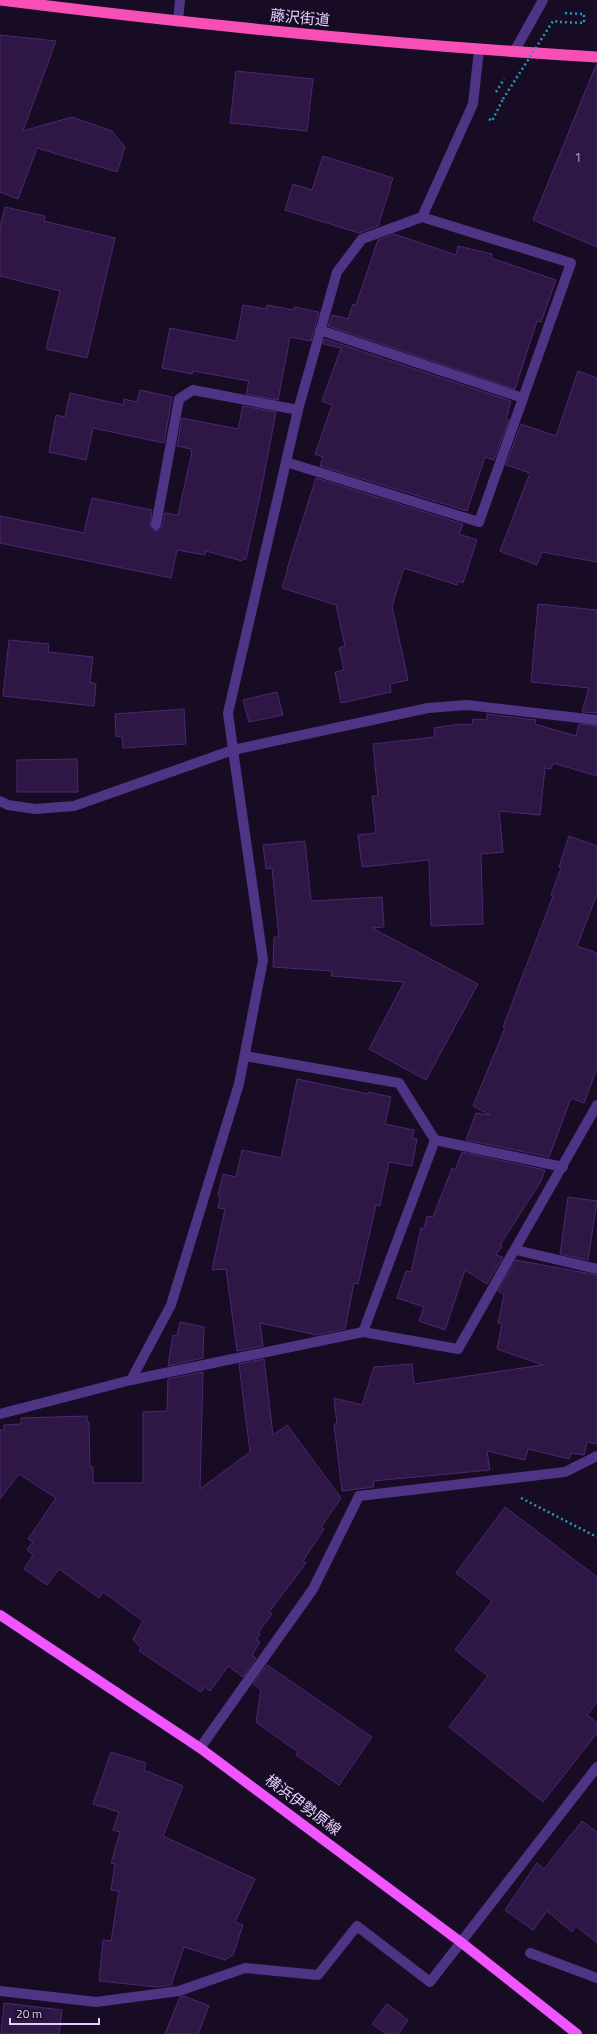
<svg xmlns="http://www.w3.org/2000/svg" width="597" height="2034" font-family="'Titillium Web','Noto Sans JP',sans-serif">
<rect width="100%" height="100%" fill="#170c23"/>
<g fill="#2e1745" stroke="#4c2773">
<path d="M0,35L56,41L23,131L72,117L112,131L125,147L117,172L37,148L18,199L0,192Z"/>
<path d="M596,65H597V247L533,220Z"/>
<path d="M236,71L313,79L307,131L230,123Z"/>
<path d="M323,156L393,178L378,226L359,233L285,210L293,184L312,190Z"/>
<path d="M5,207L45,216L44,221L115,238L87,358L46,349L60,291L0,276V227Z"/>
<path d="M394,234L456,255L458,246L492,254L491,258L556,280L541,322L537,321L515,389L328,326L332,315L348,319L353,304L356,305L378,240Z"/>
<path d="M243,305L266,309L267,305L294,310V307L319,312L311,341L290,337L278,400L246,394L249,381L193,371L192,374L162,368L170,328L236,341Z"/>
<path d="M325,339L511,401L506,419L509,420L494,460L485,457L467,511L320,466L323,457L315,454L332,405L322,401L341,348L323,344Z"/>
<path d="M578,371L597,378V562L542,552L537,565L500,551L530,473L506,465L521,424L556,436Z"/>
<path d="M140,390L172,397L164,443L93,428L86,460L49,452L56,415L65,417L70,393L123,405L124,399L137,402Z"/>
<path d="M243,406L276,412L260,496L246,559H243L242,561L206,551L205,555L177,550L171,578L0,543V516L84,533L92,498L152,510L150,527L152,530L159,531L162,527L165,513L178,515L192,452H191V449L177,446L182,418L238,429Z"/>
<path d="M316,478L463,524L459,534L477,540L463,583L458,581L457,585L404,568L392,606L408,680L390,684L391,692L341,703L335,672L344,670L339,648L345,646L336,605L282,588L288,569H287Z"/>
<path d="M538,604L597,610V713L582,712L589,688L531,682Z"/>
<path d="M9,640L49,644L48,652L93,657L90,682L96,684L94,706L3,696Z"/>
<path d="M277,692L283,715L249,722L243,700Z"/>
<path d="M184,709L186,744L123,748L122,736L116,737L115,714Z"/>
<path d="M487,714L536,720L535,724L576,736L579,724L597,726V776L553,763L551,769L545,768L540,815L499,811L503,852L481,854L483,924L431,926L429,860L362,867L358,835L376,833L372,796H378L373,744L435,737L434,728L460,724L472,725L473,719L487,720Z"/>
<path d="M77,759L78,792H17V760Z"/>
<path d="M569,836L597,846V894L577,946L597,953V1068L584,1103L571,1098L549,1157L466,1140L476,1113L490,1115L473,1106L505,1028L503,1027L553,896L551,895L561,868L559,867Z"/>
<path d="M305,841L311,901L382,897L384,927L372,928L478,984L426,1080L369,1049L404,982L331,976L332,971L273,967L274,937H279L272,868L266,869L263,845Z"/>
<path d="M297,1079L368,1094V1092L391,1097L385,1124L414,1130L412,1138L417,1139L412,1166L389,1162L380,1206L376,1205L358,1284L354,1283L345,1329L317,1335L260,1323L263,1346L237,1351L226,1269L212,1270L225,1209L218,1208L220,1197L218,1196L223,1174L236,1177L242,1150L281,1158Z"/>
<path d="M462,1152L545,1170L541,1181L500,1245L502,1246L496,1255L503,1257L487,1284L465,1270L445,1330L419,1321L424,1307L397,1298L406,1271L411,1272L421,1228L424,1229L427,1216L433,1217L452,1168L455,1170Z"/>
<path d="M568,1197L597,1201L588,1260L560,1254Z"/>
<path d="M516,1260L597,1275V1444L587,1442L584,1455L571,1453L569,1459L528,1449L525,1460L487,1451L490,1470L373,1481L374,1487L342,1491L334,1424H337L334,1398L362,1405L374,1367L412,1364L414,1384L543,1365L497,1349L502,1324L498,1323L504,1295L498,1291Z"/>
<path d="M180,1322L204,1327L203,1358L168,1366L173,1335L177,1336Z"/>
<path d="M264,1359L273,1435L287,1425L341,1498L321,1527L324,1529L303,1561L306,1563L269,1612L272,1614L258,1633L260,1634L256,1640L260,1642L252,1655L256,1658L243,1677L228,1666L210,1691L205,1687L201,1692L139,1651L141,1648L133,1639L143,1621L103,1592L99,1598L59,1569L47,1585L24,1569L33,1555L27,1550L33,1542L28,1539L56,1498L19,1474L0,1499V1430H4V1425L21,1424V1418L87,1416V1422H89L90,1467H93V1483H143V1412L167,1411L168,1379L203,1372L200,1489L250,1452L239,1364Z"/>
<path d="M505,1507L597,1577V1702L587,1715L597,1723V1733L543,1802L449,1727L488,1676L455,1650L492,1601L456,1573Z"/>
<path d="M267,1665L372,1737L339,1785L296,1755L298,1752L256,1722L261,1690L253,1684Z"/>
<path d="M111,1752L146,1763L144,1770L183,1786L163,1836L255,1879L235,1922L243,1925L233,1955L225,1960L184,1947L171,1985L157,1987L99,1981L103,1940L111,1941L119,1891L111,1890L115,1864L111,1863L120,1832L113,1830L119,1812L93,1804Z"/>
<path d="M582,1821L597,1832V1943L576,1926L572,1932L547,1911L533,1930L505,1910L537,1863L544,1869Z"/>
<path d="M184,1996L209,2006L198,2034H165L180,1997Z"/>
<path d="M4,2003L62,2010L59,2034H1Z"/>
<path d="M387,2004L408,2020L398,2034H386L372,2024Z"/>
</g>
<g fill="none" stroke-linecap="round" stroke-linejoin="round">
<g stroke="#2699bb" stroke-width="2.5" stroke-dasharray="2 3" stroke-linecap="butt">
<path d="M560,22L584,23V14L563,13"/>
<path d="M496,92L504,79"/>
<path d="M489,119L492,121L503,99"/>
<path d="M521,1498L597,1537"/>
</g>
<g stroke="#4f3485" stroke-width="10">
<path d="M320,330L523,398"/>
<path d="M286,462L479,522L571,263L422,217"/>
<path d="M156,525L179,399L193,390L298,410"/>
</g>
<g stroke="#4f3485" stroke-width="10">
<path d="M178,22L180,0"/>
<path d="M479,50L473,104L422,217L362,239L337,272L298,410L228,713L233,750L428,708L467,705L597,720"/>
<path d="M514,52L543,0"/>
<path d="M0,801L8,805L35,809L74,806L233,750L263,960L239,1084L171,1305L131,1380"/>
<path d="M245,1056L399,1083L435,1140L563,1167"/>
<path d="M516,1250L597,1269"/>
<path d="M363,1332L435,1140"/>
<path d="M0,1414L131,1380L363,1332L458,1349L597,1105"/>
<path d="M200,1748L313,1589L359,1496L565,1472L597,1456"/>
<path d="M530,1953L597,1978"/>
<path d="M0,1991L96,2002L179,1991L245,1968L318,1975L357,1926L430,1982L597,1767"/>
</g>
<path stroke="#f155ff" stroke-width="10" d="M0,1615L200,1748L462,1943L577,2034"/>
<path stroke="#f84fb6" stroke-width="11" d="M0,0C199,25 397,45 597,57"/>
<path stroke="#2699bb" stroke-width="2.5" stroke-dasharray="2 3" stroke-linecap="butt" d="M503,99L553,21L560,22"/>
</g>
<g text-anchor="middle" stroke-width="3" stroke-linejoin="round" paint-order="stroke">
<g font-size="13" fill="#b5a0d0">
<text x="578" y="162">1</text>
</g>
<g font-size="15" fill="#e2ceff" stroke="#170c23">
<text transform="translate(300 18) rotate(5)" y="5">藤沢街道</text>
<text transform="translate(303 1805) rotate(37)" y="5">横浜伊勢原線</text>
</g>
</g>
<path d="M10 2018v6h89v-6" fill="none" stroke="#e2ceff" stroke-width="2"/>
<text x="16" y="2018" font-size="12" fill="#e2ceff" stroke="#170c23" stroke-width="3" paint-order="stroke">20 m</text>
</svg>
